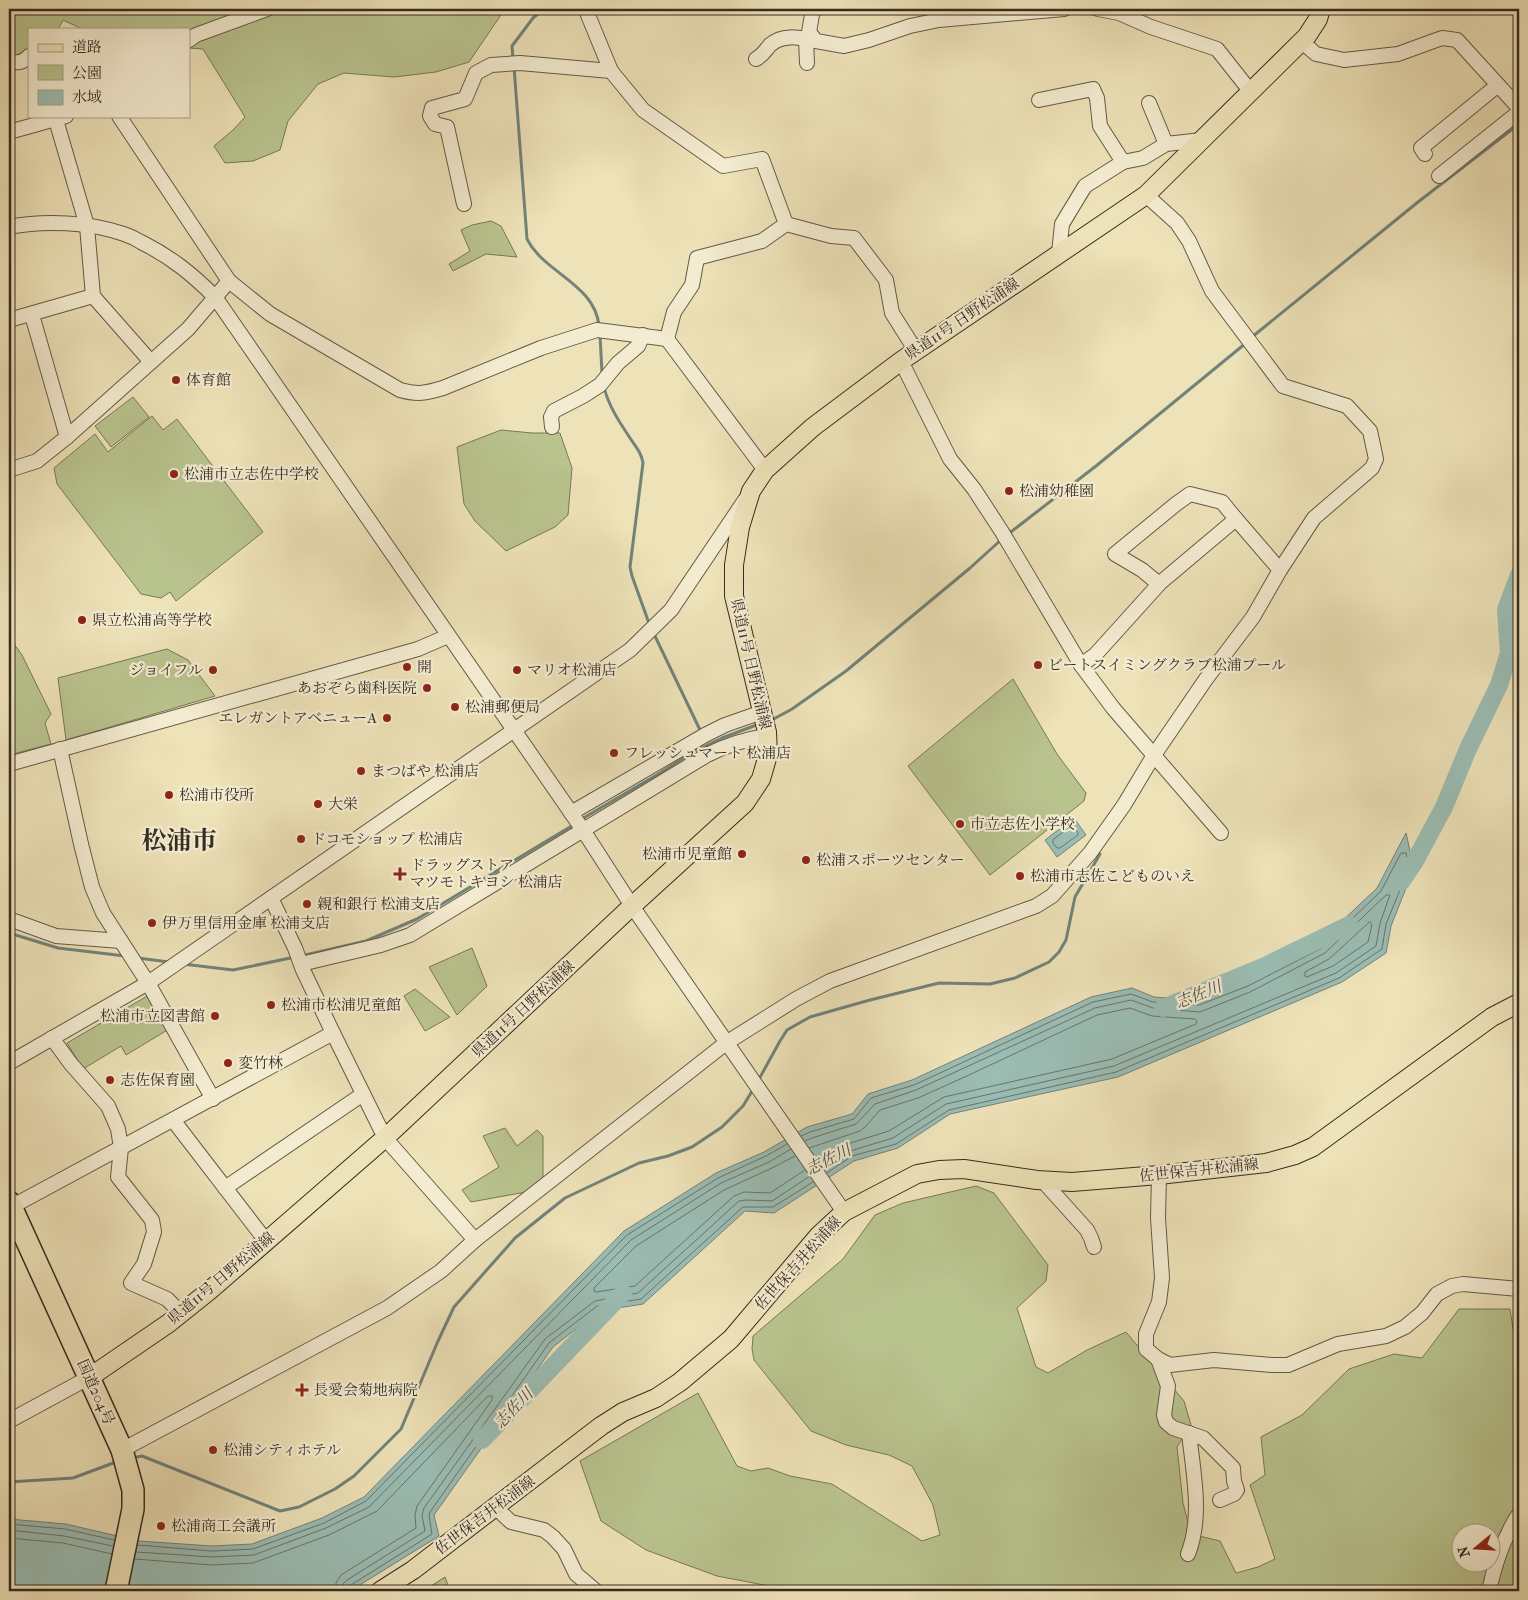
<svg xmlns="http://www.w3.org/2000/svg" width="1528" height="1600" font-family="'IM FELL French Canon','Noto Serif JP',serif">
<rect width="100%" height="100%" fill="#eee2b8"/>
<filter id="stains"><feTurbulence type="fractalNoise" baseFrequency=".004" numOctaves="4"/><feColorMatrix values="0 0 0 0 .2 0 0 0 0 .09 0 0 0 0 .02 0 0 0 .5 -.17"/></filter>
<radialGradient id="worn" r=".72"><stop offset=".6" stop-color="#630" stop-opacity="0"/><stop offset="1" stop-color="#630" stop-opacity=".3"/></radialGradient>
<g fill="#b9c38e" stroke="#777858" fill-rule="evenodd">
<path d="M9,9H505L469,62L436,72L394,77L344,73L318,84L288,121L280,150L253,161L225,163L214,146L233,130L245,117L203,49L189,48V29H82L63,20L58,29H29V50L16,58L9,46Z"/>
<path d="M491,221L501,226L517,257L486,254L453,271L449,264L470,251L461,230L472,225Z"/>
<path d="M133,397L149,417L111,447L95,426Z"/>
<path d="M152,416L163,430L177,419L263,532L176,601L170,592L161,598L141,594L57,484L54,468L95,434L108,452Z"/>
<path d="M501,430L532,433H560L572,468L568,515L555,527L506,551L475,521L464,504L457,447Z"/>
<path d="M9,637L22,655L51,714L45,723L51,744L9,755Z"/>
<path d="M167,649L188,660L215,696L66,740L58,678Z"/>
<path d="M1013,679L1057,754L1086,793L1084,801L990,875L908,766Z"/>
<path d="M472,948L487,986L457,1015L429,967Z"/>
<path d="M415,989L450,1017L425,1031L404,996Z"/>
<path d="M149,995L169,1029L126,1055L121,1046L83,1069L67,1043Z"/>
<path d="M505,1128L517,1146L537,1130L543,1136V1180L526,1192L471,1202L462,1190L499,1167L483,1136Z"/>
<path d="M976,1186L994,1193L1048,1265L1046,1281L1017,1308L1036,1367L1048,1373L1087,1350L1126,1332L1184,1401L1191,1425L1177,1447L1183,1503L1191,1534L1220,1541L1236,1573L1258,1567L1275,1559L1250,1485L1265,1475L1261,1437L1302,1415L1349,1369L1394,1354L1422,1358L1459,1309H1510L1515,1342L1519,1343V1591H775L769,1586L717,1576L646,1550L601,1521L580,1461L698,1393L737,1466L751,1471L768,1468L790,1476L832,1484L922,1541L940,1535L933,1505L912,1466L889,1455L846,1445L811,1431L754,1360L752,1349L753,1336L843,1259L875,1215L903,1203ZM1460,1532H1490V1562H1460Z"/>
<path d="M445,1577L450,1591H423Z"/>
</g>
<g fill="#9bbdb4" stroke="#72837a">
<path d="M1074,818L1086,835L1057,857L1045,840Z"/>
<path d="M1406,833L1414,868L1391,926L1386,953L1342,982L1118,1077L950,1114L898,1148L854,1161L774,1213L745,1211L643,1304L599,1311L553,1347L434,1515L439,1536L350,1591H9V1519L66,1524L139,1541L212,1546L252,1544L322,1518L364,1497L624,1231L716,1173L764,1152L807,1127L852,1114L868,1094L912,1080L1091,997L1132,988L1154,997L1199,1000L1246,982L1318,944L1377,888Z"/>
</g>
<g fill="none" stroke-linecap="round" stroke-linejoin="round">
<g stroke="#68746c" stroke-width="1">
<path d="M1072,826L1078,832V835L1060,848H1057L1053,843V840Z"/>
<path d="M1370,922L1372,925L1368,942L1333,966L1307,977L1305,976V972L1329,959Z"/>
<path d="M801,1136L810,1132L854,1119L871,1098L914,1085L1093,1002L1131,994L1153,1002L1199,1005L1248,986L1322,948L1381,891L1401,853H1406L1409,868L1386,924L1382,949L1339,978L1116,1072L949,1110L896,1144L852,1156L827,1173"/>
<path d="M805,1141L812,1138L856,1124L875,1104L916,1090L1095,1008L1131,1000L1153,1008L1200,1012L1250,992L1325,953L1386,895H1390L1380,923L1376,946L1336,973L1114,1066L946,1104L893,1138L850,1151L823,1168"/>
<path d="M809,1148L860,1131L866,1126L880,1110L918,1098L969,1075L1097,1015L1130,1008L1152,1016L1195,1019L1197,1021L1196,1024L1112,1059L944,1097L889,1131L847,1144L819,1161"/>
<path d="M795,1156L772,1168L724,1190L636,1246L594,1288V1291L596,1292L635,1286L734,1196L744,1192L770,1193L805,1170"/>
<path d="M9,1524L65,1529L114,1540"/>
<path d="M9,1530L64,1536L113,1546"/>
<path d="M9,1538L63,1543L112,1554"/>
<path d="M138,1545L212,1551L253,1549L324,1523L366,1501L627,1235L718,1178L766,1156L787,1144"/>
<path d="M136,1552L212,1557L254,1555L326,1528L369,1507L631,1240L721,1183L769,1162L791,1149"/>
<path d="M135,1559L212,1565L253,1563L329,1535L377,1511L488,1396H492V1400L417,1506L415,1515L416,1528L341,1575L336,1583L335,1591"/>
<path d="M342,1591L343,1584L347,1580L425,1531L422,1515L424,1508L545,1339L595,1301L638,1293L739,1201L746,1200L772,1201L810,1176"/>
<path d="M348,1591L351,1585L432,1534L429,1516L430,1512L549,1343L597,1306L641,1299L743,1207H773L813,1182"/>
</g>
<g stroke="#72837a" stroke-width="3">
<path d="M513,60L512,46L533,18L544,9"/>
<path d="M514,67L527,239C544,273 595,284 599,326"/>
<path d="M600,335L602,373"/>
<path d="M1252,337L1418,202L1519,124"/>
<path d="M604,387C608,405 620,423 630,438C636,447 641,452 643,463L630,567L632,576L650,626"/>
<path d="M1007,535L1096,466L1246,343"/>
<path d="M653,632L701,732"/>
<path d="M770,721L792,709L846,671L970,568L1002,539"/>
<path d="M580,820L660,773L693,752L722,738L759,724"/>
<path d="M9,933L58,948L125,956"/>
<path d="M301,956L366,941L417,919L575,824"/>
<path d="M138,958L169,962"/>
<path d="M183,964L233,970L295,957"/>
<path d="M758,1081L780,1041L787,1030L810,1017L870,1000L939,983L990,984L1015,978L1049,962L1059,952L1066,940L1075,897L1100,854"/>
<path d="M132,1458L142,1456L280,1511L299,1507L335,1489L354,1476L401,1429L438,1341L454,1307L515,1238L565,1198L639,1163L668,1156L692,1147L722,1127L743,1106L754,1088"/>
<path d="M9,1482L73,1478L116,1462"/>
</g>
<g stroke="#9bbdb4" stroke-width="18">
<path d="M1401,882L1415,861L1444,807L1468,749L1499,685L1509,653L1506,610L1519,575"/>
<path d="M1163,1008L1265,966L1349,925"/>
<path d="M482,1440L623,1293"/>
</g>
<defs>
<g id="minor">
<path d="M588,9V15L611,71"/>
<path d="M813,9L809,32L816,41L844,46L869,40L910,26L939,20L1064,9"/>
<path d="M1098,9L1119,13L1151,27L1217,49L1251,92"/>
<path d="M806,39L807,63"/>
<path d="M189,40L196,35L267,9"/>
<path d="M1302,42L1316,54L1344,60L1398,54L1442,38L1457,40L1519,108"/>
<path d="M756,59C763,55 765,51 770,45C783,33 801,38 816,41"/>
<path d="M9,60C16,64 23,63 29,56"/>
<path d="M1039,100L1093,89L1097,98L1100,126L1123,162"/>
<path d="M1149,103L1166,144"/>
<path d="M119,116L229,281L270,314L400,390C418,395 426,393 443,388L541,348L597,330L667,339"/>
<path d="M56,120L87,226L93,296L151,362"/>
<path d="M9,132L66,116"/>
<path d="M1425,154L1421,148L1498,85"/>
<path d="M1439,176L1519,112"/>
<path d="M464,204L447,127L435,124L430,116L432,108L465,99L476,73L491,65L520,63L611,71L643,110L723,166L762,159L786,224"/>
<path d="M9,227C45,220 89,222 124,234C130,236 136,239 141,242C171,257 192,274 215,297L583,830L632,906L844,1212"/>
<path d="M1059,253L1062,224L1085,186L1123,162L1143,158L1166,144L1202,140"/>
<path d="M32,315L67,437"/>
<path d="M9,320L93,296"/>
<path d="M901,361L950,459L974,489L1002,532L1081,665L1113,708L1221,833"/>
<path d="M552,427L551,417L554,411L583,396L600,385L618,363L638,346L643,335"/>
<path d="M9,470L37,461L67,437L188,329L229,281"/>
<path d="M765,470L667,339L674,312L692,285L697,258L762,241L786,224L831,236L854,238L886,280L892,313L916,351"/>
<path d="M1159,584L1142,570L1115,554L1176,504L1190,494L1222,502L1236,519"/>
<path d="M1081,665L1095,655L1160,583L1236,519L1280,570"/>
<path d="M60,749L81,844L92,887L103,913L148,983L213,1099"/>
<path d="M9,764L418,649L448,636"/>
<path d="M571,813L705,735L725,725L762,712"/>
<path d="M271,898L295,948L303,970L333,1033L385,1138L475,1240L726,1043L796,999L830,981L1036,906L1052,896L1090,853L1124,805L1154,755L1206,679L1253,617L1280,570L1314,518L1372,468L1376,459L1370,431L1347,406L1283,386L1212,291L1189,241L1177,223L1146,195"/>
<path d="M9,919L56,936L121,941"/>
<path d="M301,964L381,945L410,935L707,755C727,745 745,739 767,736"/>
<path d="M52,1038L71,1064L108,1106L118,1129L121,1148L118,1177L152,1220L154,1232L144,1264L131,1283L167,1299L181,1313"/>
<path d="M9,1063L148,983L630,650L671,610L745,500"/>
<path d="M173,1120L266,1241"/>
<path d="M1159,1175L1158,1218L1162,1278L1159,1302L1146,1334V1349L1158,1359L1170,1365L1214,1360L1272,1365H1288L1338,1344L1386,1336L1405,1327L1422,1313L1437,1294L1452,1286L1463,1284L1519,1289"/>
<path d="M1042,1180L1087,1230L1091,1238L1094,1247"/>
<path d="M225,1188L363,1094"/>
<path d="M11,1207L333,1033"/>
<path d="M1158,1359L1168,1386L1164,1415L1166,1422L1173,1428L1203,1438L1233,1468L1234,1481L1237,1490L1234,1494L1220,1500"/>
<path d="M9,1421L90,1377"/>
<path d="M122,1450L387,1308L441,1271L475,1240"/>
<path d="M496,1508L511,1522L544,1530L553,1537L564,1549L576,1574L596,1591"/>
<path d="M1188,1554C1203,1516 1193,1472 1189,1433"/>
<path d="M1489,1591C1495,1563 1503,1538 1519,1514"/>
</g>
<g id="major">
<path d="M90,1377L169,1323L209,1291L385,1138L632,906L745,803L761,779L768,755L767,732L734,596V565L740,527L751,491L765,470L813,427L901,361L1146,195L1307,36L1318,19L1321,9"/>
<path d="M380,1591L413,1570L601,1426L623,1412L656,1398L680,1382L731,1339L819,1235L844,1212L917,1174L939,1170L964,1169L1037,1180L1072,1182L1159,1175L1266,1163L1295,1155L1313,1147L1492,1017L1519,1003"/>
</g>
<path id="highway" d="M9,1202L122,1450L133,1490V1509L116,1591"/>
</defs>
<use href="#minor" stroke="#635a48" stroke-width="16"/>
<use href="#major" stroke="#352c23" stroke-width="20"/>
<use href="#highway" stroke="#352c23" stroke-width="24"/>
<use href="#minor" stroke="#f4ecd1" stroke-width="14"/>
<use href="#major" stroke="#eee2b8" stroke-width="18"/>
<use href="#highway" stroke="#eee2b8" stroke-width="21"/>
</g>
<g fill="#8f2418" stroke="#f4ecd1" stroke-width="2">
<circle cx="176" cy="380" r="5"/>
<circle cx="174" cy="474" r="5"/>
<circle cx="1009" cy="491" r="5"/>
<circle cx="82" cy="620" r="5"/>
<circle cx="1038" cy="665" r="5"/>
<circle cx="407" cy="667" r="5"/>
<circle cx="213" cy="670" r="5"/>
<circle cx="517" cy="670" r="5"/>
<circle cx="427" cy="688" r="5"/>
<circle cx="455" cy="707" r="5"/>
<circle cx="387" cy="718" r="5"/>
<circle cx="614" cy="753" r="5"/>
<circle cx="361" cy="771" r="5"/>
<circle cx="169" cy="795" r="5"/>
<circle cx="318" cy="804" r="5"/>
<circle cx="960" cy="824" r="5"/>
<circle cx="301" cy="839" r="5"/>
<circle cx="742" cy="854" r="5"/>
<circle cx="806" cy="860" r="5"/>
<path d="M397.5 866.5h5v5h5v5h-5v5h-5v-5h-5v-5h5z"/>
<circle cx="1020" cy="876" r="5"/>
<circle cx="307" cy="904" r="5"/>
<circle cx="152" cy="923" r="5"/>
<circle cx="271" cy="1005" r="5"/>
<circle cx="215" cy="1016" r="5"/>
<circle cx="228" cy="1063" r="5"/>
<circle cx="110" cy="1080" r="5"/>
<path d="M299.5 1382.5h5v5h5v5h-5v5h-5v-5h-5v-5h5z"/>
<circle cx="213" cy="1450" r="5"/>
<circle cx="161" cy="1526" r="5"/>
</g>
<g text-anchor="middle" stroke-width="4.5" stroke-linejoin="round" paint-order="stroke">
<g font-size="15" fill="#352c23" stroke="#f4ecd1">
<text transform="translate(962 319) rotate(-34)" y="5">県道11号 日野松浦線</text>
<text transform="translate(751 664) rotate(77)" y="5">県道11号 日野松浦線</text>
<text transform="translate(523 1009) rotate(-43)" y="5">県道11号 日野松浦線</text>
<text transform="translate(1199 1170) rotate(-6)" y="5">佐世保吉井松浦線</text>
<text transform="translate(798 1263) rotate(-48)" y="5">佐世保吉井松浦線</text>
<text transform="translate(221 1278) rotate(-40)" y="5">県道11号 日野松浦線</text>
<text transform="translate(96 1392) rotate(66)" y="5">国道204号</text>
<text transform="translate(485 1515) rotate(-37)" y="5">佐世保吉井松浦線</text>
</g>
<g font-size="15" fill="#352c23" stroke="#f4ecd1" text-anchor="start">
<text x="186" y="385">体育館</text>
<text x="184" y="479">松浦市立志佐中学校</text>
<text x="1019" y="496">松浦幼稚園</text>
<text x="92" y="625">県立松浦高等学校</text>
<text x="1048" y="670">ビートスイミングクラブ松浦プール</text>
<text x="417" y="672">開</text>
<text x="203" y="675" text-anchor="end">ジョイフル</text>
<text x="527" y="675">マリオ松浦店</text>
<text x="417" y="693" text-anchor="end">あおぞら歯科医院</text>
<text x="465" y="712">松浦郵便局</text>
<text x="377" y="723" text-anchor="end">エレガントアベニューA</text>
<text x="624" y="758">フレッシュマート 松浦店</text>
<text x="371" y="776">まつばや 松浦店</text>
<text x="179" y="800">松浦市役所</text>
<text x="328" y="809">大栄</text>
<text x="970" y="829">市立志佐小学校</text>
<text x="311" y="844">ドコモショップ 松浦店</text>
<text x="732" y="859" text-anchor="end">松浦市児童館</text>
<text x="816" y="865">松浦スポーツセンター</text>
<text x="410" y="870">ドラッグストア<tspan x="410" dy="17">マツモトキヨシ 松浦店</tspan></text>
<text x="1030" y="881">松浦市志佐こどものいえ</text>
<text x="317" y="909">親和銀行 松浦支店</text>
<text x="162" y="928">伊万里信用金庫 松浦支店</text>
<text x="281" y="1010">松浦市松浦児童館</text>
<text x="205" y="1021" text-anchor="end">松浦市立図書館</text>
<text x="238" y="1068">変竹林</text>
<text x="120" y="1085">志佐保育園</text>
<text x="313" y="1395">長愛会菊地病院</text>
<text x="223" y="1455">松浦シティホテル</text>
<text x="171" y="1531">松浦商工会議所</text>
</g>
<g font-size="16" font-style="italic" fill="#4e5047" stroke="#f4ecd1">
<text transform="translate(1198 994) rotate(-22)" y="6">志佐川</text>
<text transform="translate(828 1159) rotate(-27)" y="6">志佐川</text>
<text transform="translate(513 1408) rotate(-46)" y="6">志佐川</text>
</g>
<g font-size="25" font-weight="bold" fill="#352c23" stroke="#f4ecd1">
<text x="179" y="849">松浦市</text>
</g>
</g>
<rect width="1528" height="1600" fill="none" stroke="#eee2b8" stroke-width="30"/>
<rect x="10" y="10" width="1508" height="1580" fill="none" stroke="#352c23" stroke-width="2.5"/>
<rect x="15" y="15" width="1498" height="1570" fill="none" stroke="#352c23"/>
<rect x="28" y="28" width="162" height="90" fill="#f4ecd1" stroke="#a89f8b"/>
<rect x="38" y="44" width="25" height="8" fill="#eee2b8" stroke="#a89f8b"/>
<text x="72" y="52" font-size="15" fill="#352c23">道路</text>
<rect x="38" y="65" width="25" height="15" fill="#b9c38e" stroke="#a89f8b"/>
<text x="72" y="78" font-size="15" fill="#352c23">公園</text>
<rect x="38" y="90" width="25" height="15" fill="#9bbdb4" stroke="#a89f8b"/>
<text x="72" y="102" font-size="15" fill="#352c23">水域</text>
<g transform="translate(1476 1548) rotate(252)"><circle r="24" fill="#f4ecd1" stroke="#a89f8b"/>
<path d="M0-4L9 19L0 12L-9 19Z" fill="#8f2418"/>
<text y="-8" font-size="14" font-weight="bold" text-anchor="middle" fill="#352c23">N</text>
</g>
<rect width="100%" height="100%" filter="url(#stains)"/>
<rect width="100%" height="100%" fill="url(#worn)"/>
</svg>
